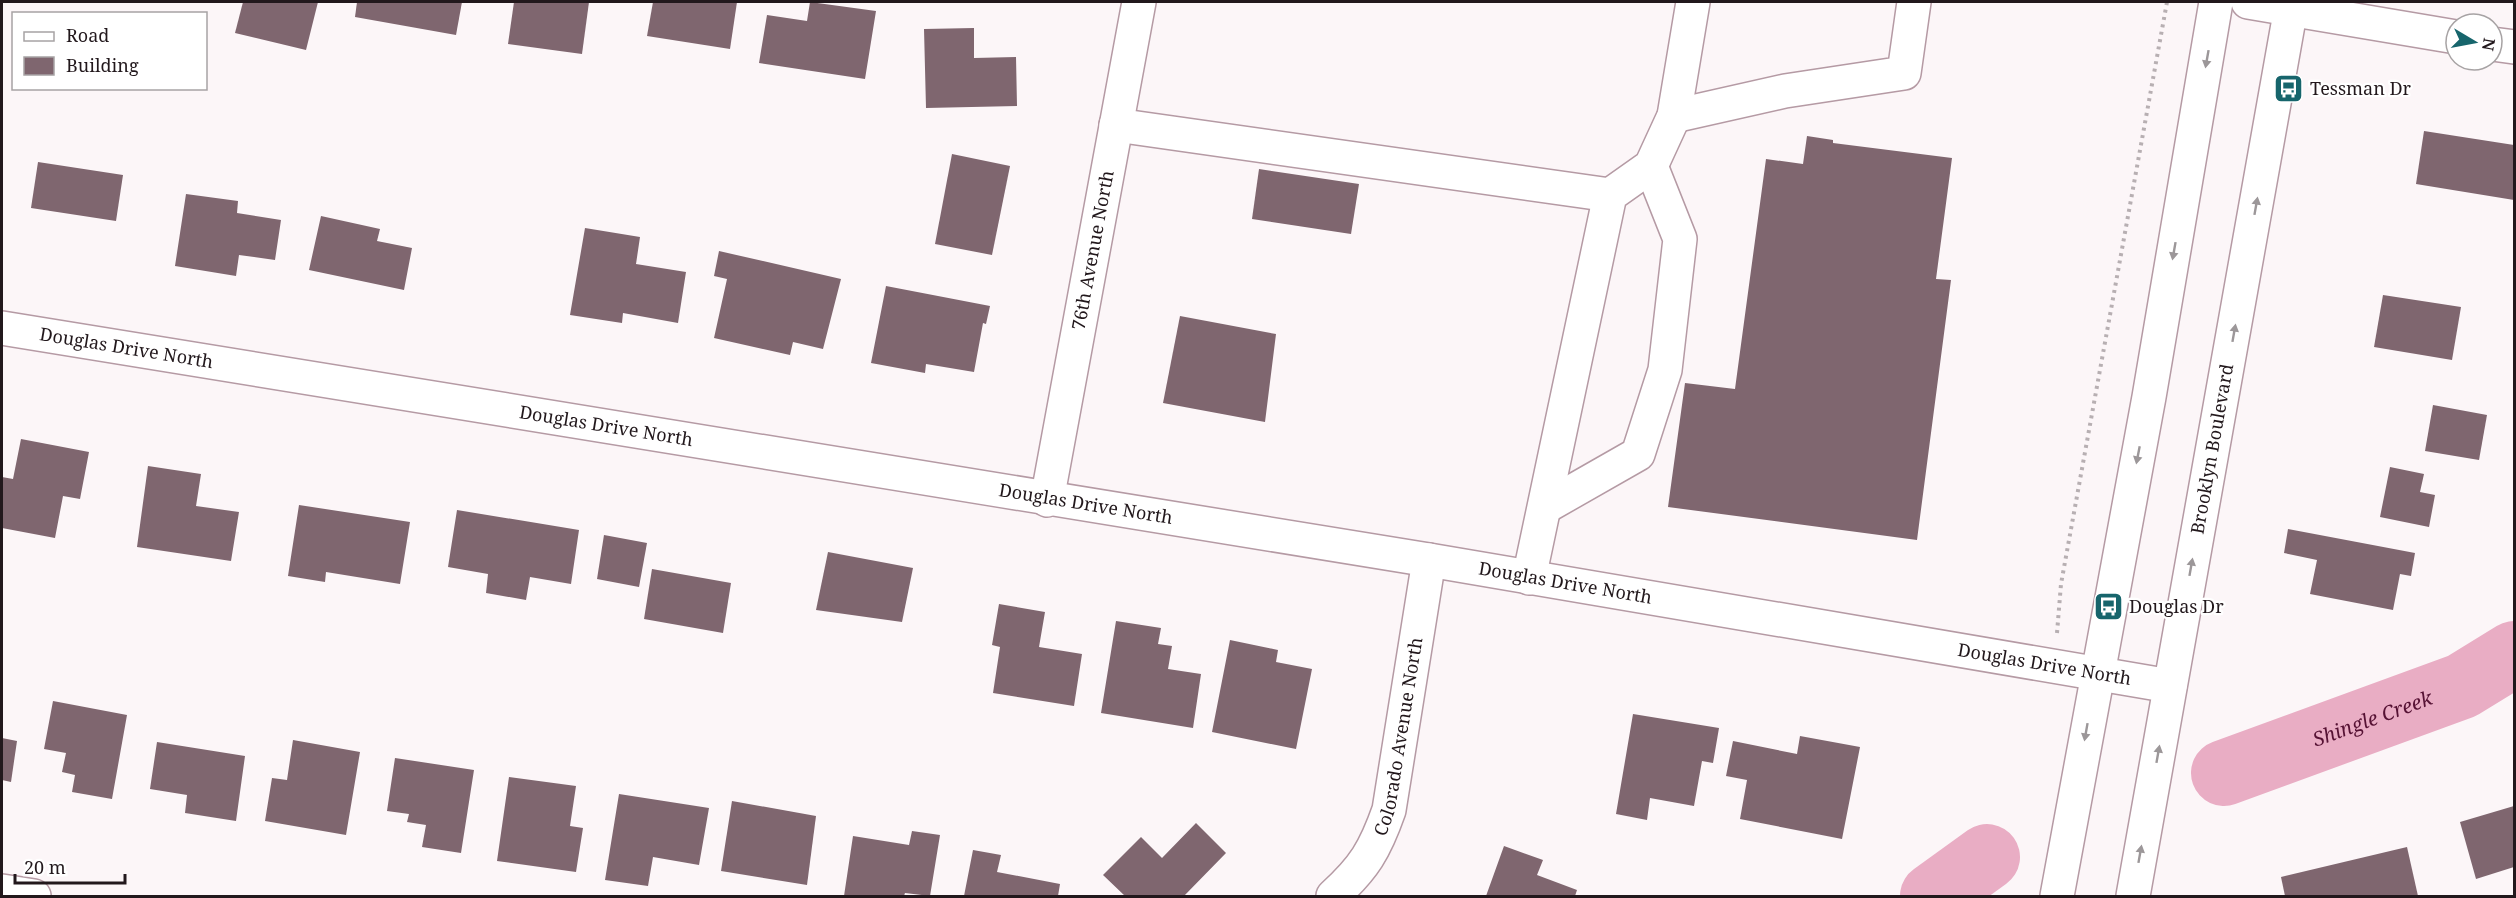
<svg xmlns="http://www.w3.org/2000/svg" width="2516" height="898" font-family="'Noto Serif',serif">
<rect width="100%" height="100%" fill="#fcf6f8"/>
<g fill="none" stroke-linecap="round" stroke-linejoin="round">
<g stroke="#e9adc4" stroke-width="66">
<path id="s1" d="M2224,773L2462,686L2514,654"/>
<path d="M1933,896L1987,857"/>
</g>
</g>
<g fill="#7f666f">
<path d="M243,2H318L306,50L235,33Z"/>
<path d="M357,2H462L456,35L355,17Z"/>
<path d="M514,2H589L582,54L508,44Z"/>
<path d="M653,2H737L730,49L647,36Z"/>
<path d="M810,2L876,11L865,79L759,63L767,15L807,21Z"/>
<path d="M974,28V58L1016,57L1017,106L926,108L924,29Z"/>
<path d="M2424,131L2514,145V200L2416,184Z"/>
<path d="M1807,136L1833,140V143L1952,158L1936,279L1951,280L1917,540L1668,507L1685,383L1735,389L1766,159L1803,164Z"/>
<path d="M952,154L1010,166L992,255L935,244Z"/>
<path d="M38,162L123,175L116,221L31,208Z"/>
<path d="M1259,169L1359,184L1351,234L1252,219Z"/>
<path d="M186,194L238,201L237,213L281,220L275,260L239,255L236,276L175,266Z"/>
<path d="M321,216L380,229L377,241L412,248L404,290L309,270Z"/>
<path d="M585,228L640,237L636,264L686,272L678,323L623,313L622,323L570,315Z"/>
<path d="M719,251L841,279L823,349L793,342L790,355L714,338L727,279L714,276Z"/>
<path d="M886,286L990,306L986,324L983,323L974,372L926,364L925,373L871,363Z"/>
<path d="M2383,295L2461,307L2452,360L2374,347Z"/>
<path d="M1180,316L1276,334L1265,422L1163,403Z"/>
<path d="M2433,405L2487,415L2479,460L2425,451Z"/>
<path d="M21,439L89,452L80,499L63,496L55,538L2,528V477L13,479Z"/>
<path d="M148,466L201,474L196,506L239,512L231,561L137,547Z"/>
<path d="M2390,467L2424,474L2420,492L2435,495L2429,527L2380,517Z"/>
<path d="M299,505L410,522L400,584L326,572L325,582L288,576Z"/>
<path d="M457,510L579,530L571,584L530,577L526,600L486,593L488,574L448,567Z"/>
<path d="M2288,529L2415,553L2411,576L2400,574L2393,610L2310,594L2317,560L2284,553Z"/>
<path d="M604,535L647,543L639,587L597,579Z"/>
<path d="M828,552L913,568L902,622L816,610Z"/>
<path d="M652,569L731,583L723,633L644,619Z"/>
<path d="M999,604L1045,612L1039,647L1082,654L1074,706L993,693L1000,647L992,645Z"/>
<path d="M1116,621L1161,628L1158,644L1172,646L1168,669L1201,674L1193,728L1101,713Z"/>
<path d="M1230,640L1278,650L1276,662L1312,669L1296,749L1212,732Z"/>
<path d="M53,701L127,715L112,799L72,792L75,775L62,772L66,753L44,749Z"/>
<path d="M1633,714L1719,728L1713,763L1702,761L1694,806L1650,798L1647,820L1616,814Z"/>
<path d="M1800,736L1860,747L1842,839L1740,819L1747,780L1726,776L1733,741L1797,754Z"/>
<path d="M2,738L17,741L11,782L2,780Z"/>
<path d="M293,740L360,752L346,835L265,821L272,778L287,780Z"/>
<path d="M157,742L245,756L236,821L185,813L187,795L150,789Z"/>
<path d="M395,758L474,770L461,853L422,847L426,825L407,822L409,814L387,811Z"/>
<path d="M509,777L576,786L570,826L583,828L576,872L497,861Z"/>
<path d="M619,794L709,808L699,865L653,857L648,886L605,880Z"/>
<path d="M732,801L816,816L807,885L721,871Z"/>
<path d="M2514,806V867L2476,879L2460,822Z"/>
<path d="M1196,823L1226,853L1184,896H1125L1103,875L1141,837L1162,858Z"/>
<path d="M912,831L940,835L930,896L905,893L904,896H844L853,836L909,845Z"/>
<path d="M1504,846L1543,860L1537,875L1577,890L1575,896H1486Z"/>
<path d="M2407,847L2418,896H2285L2281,877Z"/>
<path d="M973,850L1001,855L997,872L1060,884L1058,896H964Z"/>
</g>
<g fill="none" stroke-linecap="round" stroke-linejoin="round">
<defs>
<g id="minor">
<path d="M2248,2L2456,37"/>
<path d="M2492,44L2514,47"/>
<path d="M1674,116L1785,91L1904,73L1914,2"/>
<path d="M1116,125L1610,195"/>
<path id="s2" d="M2,328L1429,560L2170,686"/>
<path id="s3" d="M1047,500L1139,2"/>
<path d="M1545,507L1638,454L1665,370L1680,239L1651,166"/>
<path d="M1529,578L1610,195L1651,166L1674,116L1693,2"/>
<path d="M2,891L34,896"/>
<path id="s4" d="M1333,896C1364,868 1375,850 1389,810L1429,560"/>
</g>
<g id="major">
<path d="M2057,896L2149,397L2216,2"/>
<path id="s5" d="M2133,896L2292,2"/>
</g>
</defs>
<use href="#minor" stroke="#b59aa4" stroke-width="36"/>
<use href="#major" stroke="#b59aa4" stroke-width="36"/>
<path stroke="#b7afb2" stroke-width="4" stroke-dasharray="3 4.5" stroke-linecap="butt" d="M2057,633L2061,584L2167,2"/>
<use href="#minor" stroke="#fff" stroke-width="33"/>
<use href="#major" stroke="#fff" stroke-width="33"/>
</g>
<defs><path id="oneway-solid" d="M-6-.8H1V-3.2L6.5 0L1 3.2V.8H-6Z" transform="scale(1.5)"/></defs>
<g fill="#9c9799">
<use href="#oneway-solid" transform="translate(2207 59) rotate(100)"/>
<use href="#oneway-solid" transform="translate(2256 206) rotate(-80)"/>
<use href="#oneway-solid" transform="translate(2174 251) rotate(100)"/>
<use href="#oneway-solid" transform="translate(2234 333) rotate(-80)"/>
<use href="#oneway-solid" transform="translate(2138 455) rotate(101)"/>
<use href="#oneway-solid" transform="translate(2191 567) rotate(-80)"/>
<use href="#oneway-solid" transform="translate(2086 732) rotate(100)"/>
<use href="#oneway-solid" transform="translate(2158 754) rotate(-80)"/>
<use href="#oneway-solid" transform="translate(2140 854) rotate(-80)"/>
</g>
<defs>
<symbol id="bus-square" viewBox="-11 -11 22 22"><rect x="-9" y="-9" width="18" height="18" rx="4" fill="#17656c" stroke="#fff"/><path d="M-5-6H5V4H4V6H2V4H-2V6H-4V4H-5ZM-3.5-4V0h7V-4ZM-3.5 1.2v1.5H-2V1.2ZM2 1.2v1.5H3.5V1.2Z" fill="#fff"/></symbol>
</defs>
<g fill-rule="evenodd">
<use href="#bus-square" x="2272" y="72" width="33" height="33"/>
<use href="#bus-square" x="2092" y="590" width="33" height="33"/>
</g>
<g text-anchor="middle" stroke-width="4.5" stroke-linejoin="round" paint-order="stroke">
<g font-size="18" fill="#22181c" stroke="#fff" text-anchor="start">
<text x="2310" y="95">Tessman Dr</text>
<text x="2129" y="613">Douglas Dr</text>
</g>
<g font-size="18" fill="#22181c" stroke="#fff">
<text dy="6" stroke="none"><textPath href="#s3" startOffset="254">76th Avenue North</textPath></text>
<text dy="6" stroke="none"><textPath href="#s2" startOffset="126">Douglas Drive North</textPath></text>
<text dy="6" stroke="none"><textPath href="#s2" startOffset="612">Douglas Drive North</textPath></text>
<text dy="6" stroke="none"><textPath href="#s5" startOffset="454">Brooklyn Boulevard</textPath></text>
<text dy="6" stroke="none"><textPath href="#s2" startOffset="1098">Douglas Drive North</textPath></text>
<text dy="6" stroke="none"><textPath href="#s2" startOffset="1584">Douglas Drive North</textPath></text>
<text dy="6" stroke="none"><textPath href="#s2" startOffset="2070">Douglas Drive North</textPath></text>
<text dy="6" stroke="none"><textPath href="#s4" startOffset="178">Colorado Avenue North</textPath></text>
</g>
<g font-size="20" font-style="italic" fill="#561234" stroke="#fff">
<text dy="7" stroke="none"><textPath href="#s1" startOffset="158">Shingle Creek</textPath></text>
</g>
</g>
<rect width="2516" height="898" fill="none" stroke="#22181c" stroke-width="6"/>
<rect x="12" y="12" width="195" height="78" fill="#ffffff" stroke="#a7a3a4" stroke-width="1.5"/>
<rect x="24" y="32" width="30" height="9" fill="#ffffff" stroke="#a7a3a4" stroke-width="1.5"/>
<text x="66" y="42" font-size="18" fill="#22181c">Road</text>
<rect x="24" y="57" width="30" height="18" fill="#7f666f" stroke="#a7a3a4" stroke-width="1.5"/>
<text x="66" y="72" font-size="18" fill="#22181c">Building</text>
<g transform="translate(2474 42) rotate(100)"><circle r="28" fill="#ffffff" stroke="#a7a3a4" stroke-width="1.5"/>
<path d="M0-4.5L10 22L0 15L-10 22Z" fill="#17656c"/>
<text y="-9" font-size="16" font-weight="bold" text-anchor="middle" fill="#22181c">N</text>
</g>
<path d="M15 874v9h110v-9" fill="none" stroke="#22181c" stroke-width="3"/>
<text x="24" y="874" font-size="18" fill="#22181c" stroke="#ffffff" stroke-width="4.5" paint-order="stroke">20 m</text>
</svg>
